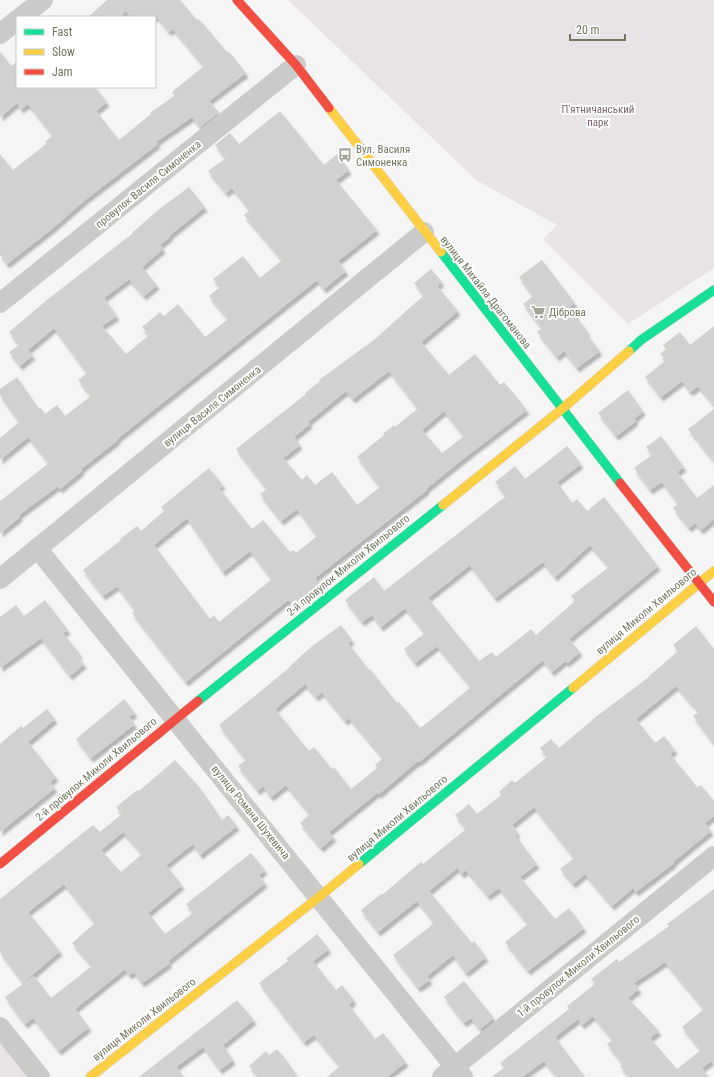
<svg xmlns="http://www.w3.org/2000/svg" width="714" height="1077" font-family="'Roboto Condensed',sans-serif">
<defs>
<filter id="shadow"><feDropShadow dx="2.5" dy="4.5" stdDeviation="1" flood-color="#0004"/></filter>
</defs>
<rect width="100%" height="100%" fill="#f6f5f6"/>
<g fill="#e8e3e7">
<path d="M288,0H714V268L628,324L543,239L557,225L476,180Z"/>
<path d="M0,1027L40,1077H0Z"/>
</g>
<g fill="#d1d1cf" fill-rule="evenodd" filter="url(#shadow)">
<path d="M107,0H180L197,20L199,19L228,53L229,52L246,73L209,101L219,112L200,127L192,117L156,142L158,144L85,200L53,228L7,264L0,255V154L13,170L46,144L45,142L53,135L28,104L21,109L17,103L0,117V51L11,66L17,62V87H95L107,102L96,111L119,140L151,114L150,113L174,96L172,92L204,66L173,29L169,32L157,17H131L126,11L119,17H88Z"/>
<path d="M280,111L324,165L337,154L349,170L336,180L377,230L338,261L346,271L324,289L317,280L117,439L118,440L81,469L82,471L60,489L58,486L19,515L20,517L0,533V501L49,463L28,437L0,460V438L19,422L0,395V389L17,377L39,409L41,408L45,414L57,405L65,416L91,396L78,380L87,373L54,328L28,350L33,355L20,366L9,352L19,345L9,332L48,299L132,234V233L158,210L189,187L205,207L170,235L171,236L160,245L163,249L142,267L157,285L144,296L129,279L104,298L117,316L102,326L126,354L149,335L142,327L160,312L164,316L178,304L205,337L228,319L209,296L220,287L213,279L243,256L260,278L282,260L244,215L250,210L232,188L226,193L208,171L226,158L215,145L230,133L239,144Z"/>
<path d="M542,260L575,303L569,307L588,332L586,333L600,351L577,368L564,351L557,357L537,332L542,328L523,304L533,296L519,277Z"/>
<path d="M431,269L442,282L437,286L458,311L421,342L449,375L475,354L500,385L504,382L527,410L468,455L426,489L427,490L315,578L321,586L295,607L288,600L186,682L132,613L135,610L117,586L103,596L83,570L121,540L120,539L137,526L141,531L164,511L161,507L209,468L223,485L219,488L252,529L263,520L290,552L293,550L296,553L317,536L297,509L281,521L260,494L267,489L236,449L306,394L305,393L320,381L319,380L375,339L424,295L414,283ZM389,371L418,408L395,427L394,425L383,434L384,435L357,457L380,487L357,505L332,472L315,485L307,475L302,480L283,458L300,445L294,437L310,424L308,422L346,391L353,399ZM444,411L464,436L442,453L422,430ZM187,518L223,572L250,551L272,579L219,622L214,615L210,619L154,545Z"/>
<path d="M714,326V405L698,386L690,392L682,381L661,397L645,377L666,360L660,354L666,349L663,345L680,332L690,345Z"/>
<path d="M628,390L643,411L634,419L636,421L616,436L598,413Z"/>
<path d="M714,409V461L688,429Z"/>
<path d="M661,436L684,467L677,472L697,498L714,485V519L701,530L695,523L689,528L673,508L678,504L662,482L650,490L634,468L652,455L646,447Z"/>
<path d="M567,446L581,464L557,482L572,503L577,499L587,511L604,497L658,566L569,639L580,652L567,663L565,661L552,672L543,660L419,762L418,761L379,794L377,793L329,832L334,837L321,848L300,823L310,814L286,785L271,797L263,786L258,791L238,766L246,760L219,725L290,667V666L311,647L341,625L352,640L348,643L369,670L370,669L397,703L399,702L420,728L428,722L471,687L437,646L415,663L404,649L425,633L405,608L381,627L372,615L362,622L345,600L374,577L384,591L506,496L495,482L515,466L525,479ZM590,545L609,567L571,596L575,601L536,635L531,629L496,657L492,652L479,661L428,598L470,565L495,598L543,562L555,577ZM305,684L316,697L322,692L345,721L349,718L383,758L375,765L377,768L351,789L334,767L332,769L314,747L309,751L275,709Z"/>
<path d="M45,600L68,630L63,633L80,654L78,656L84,664L70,676L41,638L0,668V617L16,605L24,616Z"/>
<path d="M696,626L714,649V744L693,716L699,712L676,686L636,719L655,743L664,736L675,750L670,754L697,787L701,785L714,801V816L705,823L711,831L673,862L674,863L636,892L633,888L612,906L585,874L573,884L560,869L574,858L534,807L512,825L518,833L515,835L537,864L520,877L555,919L569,908L584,928L528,971L505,942L528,924L499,888L488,896L466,870L462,874L457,868L429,891L472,943L474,941L486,957L466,973L453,955L427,976L430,980L418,988L393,955L431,926H430L434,922L417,901L378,932L361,910L381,894L382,895L421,862L423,864L466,829L455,815L469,804L477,814L501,795L499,792L512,780L515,783L547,757L540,748L551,739L559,748L597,716L649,677H648L678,651L673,645Z"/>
<path d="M124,699L135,713L129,717L135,724L91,758L76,739Z"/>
<path d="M47,709L55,719L28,742L56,777L50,782L55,788L0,832V744L21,726L23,728Z"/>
<path d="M175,760L200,788L222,820L228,815L237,826L200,855L193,844L166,865L182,885L148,913L165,934L193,913L186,904L251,853L265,870L259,875L265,883L168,961L170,963L142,983L134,972L129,975L125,969L75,1009L89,1027L59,1051L33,1018L25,1024L5,997L34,976L51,998L92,966L72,943L95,923L64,884L28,912L60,951L23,983L0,952V899L93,825L100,832L122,814L116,807L137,790L139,791ZM123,832L142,854L121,872L101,850Z"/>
<path d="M714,889V1065L711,1061L702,1068L709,1077H629L620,1066L623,1064L607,1044L613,1040L593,1016L582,1025L578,1019L555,1037L585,1077H557L544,1061L522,1077H491L504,1068L500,1063L569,1009L567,1006L595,984L591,979L617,959L619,962L669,926L667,924ZM665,962L704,1009L682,1027L701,1050L677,1069L650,1038L659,1031L628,998L639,989L634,983Z"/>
<path d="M317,934L329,949L313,961L336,990L342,985L354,1000L349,1005L375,1039L383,1033L406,1062L387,1077H327L340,1066L314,1035L304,1042L259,983L288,961L286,959Z"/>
<path d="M464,981L494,1018L480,1029L471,1018L464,1023L444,997Z"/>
<path d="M237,1000L254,1020L223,1045L233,1060L220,1070L203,1047L176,1067L184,1077H139Z"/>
<path d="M277,1049L284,1057L298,1077H258L249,1066L266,1051L269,1055Z"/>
</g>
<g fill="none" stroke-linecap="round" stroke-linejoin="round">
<defs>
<g id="fast">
<path d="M441,252L620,483"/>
<path d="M629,351L641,340L714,290"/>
<path d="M198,701L443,505"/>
<path d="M359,864L573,688"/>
</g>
<g id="slow">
<path d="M329,108L441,252"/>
<path d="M443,505L562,409L629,351"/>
<path d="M573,688L714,571"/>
<path d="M90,1077L319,897L359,864"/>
</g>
<g id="jam">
<path d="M237,0L296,65L329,108"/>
<path d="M620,483L714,602"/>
<path d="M0,864L198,701"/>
</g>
</defs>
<use href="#fast" stroke="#d3d3d1" stroke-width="10"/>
<use href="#slow" stroke="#d3d3d1" stroke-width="10"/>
<use href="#jam" stroke="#d3d3d1" stroke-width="10"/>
<g stroke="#cacac8" stroke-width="20">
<path d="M21,17L43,0"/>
<path d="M0,34L17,20"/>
<path d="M0,303L296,65"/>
<path d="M37,548L463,1077"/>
<path d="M0,579L424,232"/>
<path d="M0,1027L40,1077"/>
<path d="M442,1077L714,856"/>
</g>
<use href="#fast" stroke="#16e098" stroke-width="9"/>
<use href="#slow" stroke="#ffcf43" stroke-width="9"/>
<use href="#jam" stroke="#f24e42" stroke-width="9"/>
</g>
<defs>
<symbol id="bus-bare" viewBox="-9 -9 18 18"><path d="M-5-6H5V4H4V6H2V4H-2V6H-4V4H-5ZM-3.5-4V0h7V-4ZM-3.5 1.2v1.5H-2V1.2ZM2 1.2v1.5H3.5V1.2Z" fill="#9fa493" stroke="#fff" stroke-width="2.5" paint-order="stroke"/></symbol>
<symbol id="supermarket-bare" viewBox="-9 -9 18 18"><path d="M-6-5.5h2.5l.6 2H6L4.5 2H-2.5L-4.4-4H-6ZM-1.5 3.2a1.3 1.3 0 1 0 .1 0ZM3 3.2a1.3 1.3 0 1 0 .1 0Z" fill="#9fa493" stroke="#fff" stroke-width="2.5" paint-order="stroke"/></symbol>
</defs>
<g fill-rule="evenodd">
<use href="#bus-bare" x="335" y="145" width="20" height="20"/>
<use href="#supermarket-bare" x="528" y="302" width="20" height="20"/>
</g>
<g text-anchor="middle" stroke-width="4" stroke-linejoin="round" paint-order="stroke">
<g font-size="11" fill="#7b666d" stroke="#fff">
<text x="598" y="113">П'ятничанський<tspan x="598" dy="13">парк</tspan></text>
</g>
<g font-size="11" fill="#70785e" stroke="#fff" text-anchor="start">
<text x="356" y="153">Вул. Василя<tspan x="356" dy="13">Симоненка</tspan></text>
<text x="549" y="316">Діброва</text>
</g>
<g font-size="11" fill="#70785e" stroke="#fff">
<text transform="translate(148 184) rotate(-39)" y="4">провулок Василя Симоненка</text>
<text transform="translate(486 292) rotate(52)" y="4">вулиця Михайла Драгоманова</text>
<text transform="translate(212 406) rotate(-39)" y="4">вулиця Василя Симоненка</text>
<text transform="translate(348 565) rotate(-39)" y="4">2-й провулок Миколи Хвильового</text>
<text transform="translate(646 611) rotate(-40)" y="4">вулиця Миколи Хвильового</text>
<text transform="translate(96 769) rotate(-40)" y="4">2-й провулок Миколи Хвильового</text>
<text transform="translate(251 812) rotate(51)" y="4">вулиця Романа Шухевича</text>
<text transform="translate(397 818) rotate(-40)" y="4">вулиця Миколи Хвильового</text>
<text transform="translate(578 966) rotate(-39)" y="4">1-й провулок Миколи Хвильового</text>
<text transform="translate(144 1019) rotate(-38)" y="4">вулиця Миколи Хвильового</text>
</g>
</g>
<rect x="16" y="16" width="140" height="72" fill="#ffffff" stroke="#c6c9bf"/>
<rect x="24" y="29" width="20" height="6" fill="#16e098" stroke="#c6c9bf"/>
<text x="52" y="36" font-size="12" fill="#70785e">Fast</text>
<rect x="24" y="49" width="20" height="6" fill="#ffcf43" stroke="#c6c9bf"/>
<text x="52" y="56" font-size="12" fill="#70785e">Slow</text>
<rect x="24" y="69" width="20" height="6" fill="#f24e42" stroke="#c6c9bf"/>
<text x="52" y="76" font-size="12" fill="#70785e">Jam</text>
<path d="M570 34v6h55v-6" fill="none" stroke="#70785e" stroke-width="2"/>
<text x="576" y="34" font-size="12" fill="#70785e" stroke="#ffffff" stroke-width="3" paint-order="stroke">20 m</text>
</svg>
